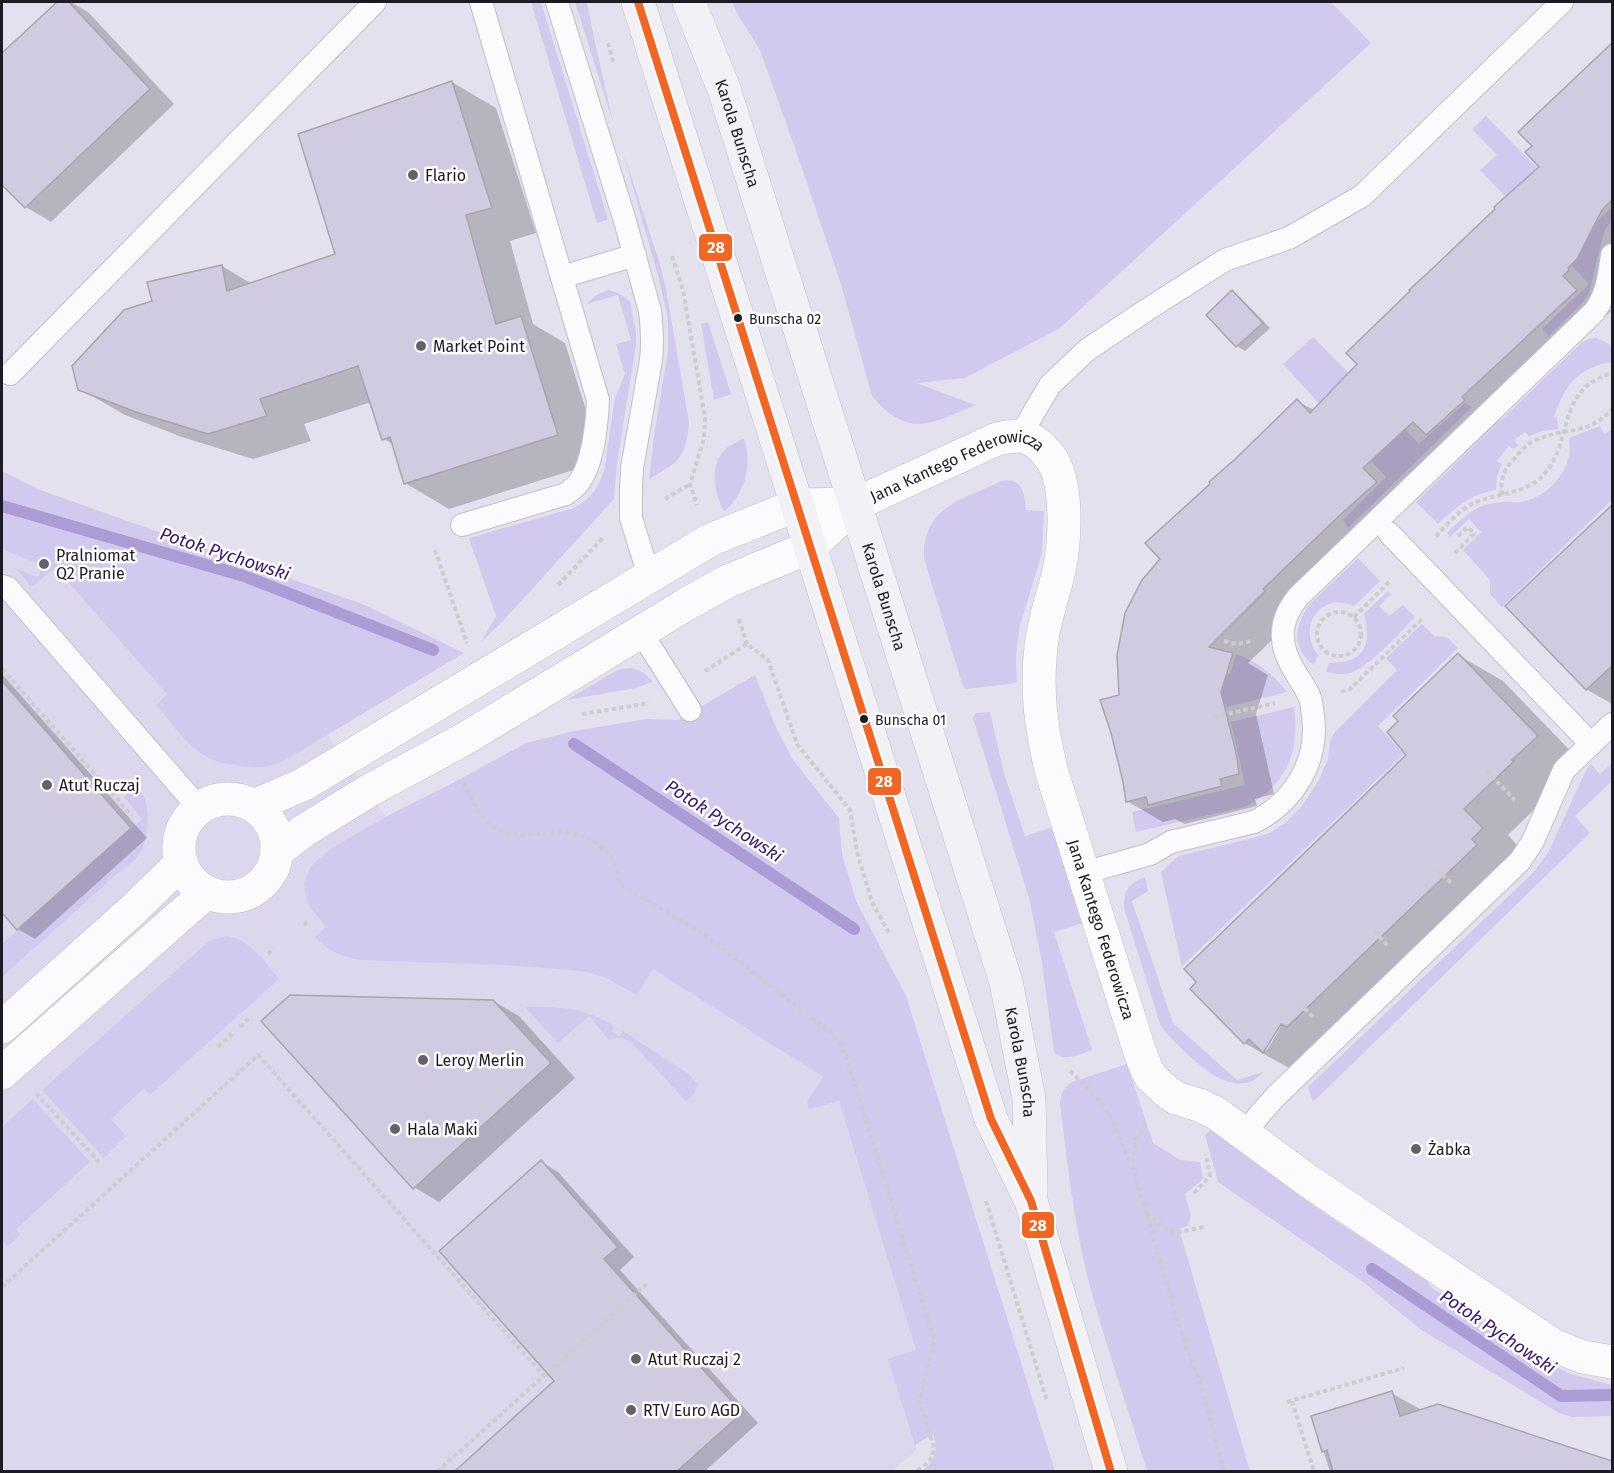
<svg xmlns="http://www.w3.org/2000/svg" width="1614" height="1473" font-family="'Fira Sans',sans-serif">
<rect width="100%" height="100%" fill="#e4e1ee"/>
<path fill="#dcd7ed" d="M2,511L305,704L433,882L653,969L823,1077L839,1101L917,1350L916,1450L892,1472L2,1471Z"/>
<g fill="#d2c9ee">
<path d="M531,2H541L608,219L597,223Z"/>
<path d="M575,2H587L594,38L613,122Z"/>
<path d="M732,2H1331L1371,43L1060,328L965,378L917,383L975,405C931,424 908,439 872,396L840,281L803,171L760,50L738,15Z"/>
<path d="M1486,116L1593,225L1612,207V220L1605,230L1601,244L1589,293L1583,302L1549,336L1542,329L1589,284L1480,170L1497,155L1472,129Z"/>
<path d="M623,152L659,261L666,289L689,422C688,436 686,454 674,463C666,470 657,473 649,480L654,436L668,351V326L667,314L657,272Z"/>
<path d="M608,290L618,293L630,301L636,333V345L617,463L614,499L503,621L481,642L496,616L469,538L574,508C590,500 599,487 604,471L615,398L625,374L616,344L631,340L618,295L587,304L596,295Z"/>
<path d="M708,322L731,394L714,400L701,324Z"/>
<path d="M1313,337L1419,444L1465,403L1472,407L1348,528L1343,520L1386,477L1283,364Z"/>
<path d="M1596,338L1608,343L1612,348V362C1577,368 1565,385 1554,417L1557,418L1558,429L1543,431L1529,436L1525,432L1514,440L1518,446L1513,449L1509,446L1497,461L1502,464L1497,476L1496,490C1471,494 1456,507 1438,524L1416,502L1581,343L1588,339Z"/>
<path d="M1600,426L1604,434L1612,429V500L1502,607L1490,594V580L1463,550L1481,532L1469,519L1450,537L1447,533C1458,522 1469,511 1484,505C1490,504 1497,502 1502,502C1509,501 1515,503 1521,502C1551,496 1574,468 1569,438Z"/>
<path d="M744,439C753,466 745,493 724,512C710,484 708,450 744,439Z"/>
<path d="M2,471L40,490L365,605L464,653L282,762C268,768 256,768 241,766C230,764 219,763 209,758C189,749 170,721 156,705L167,694L55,567L32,587L16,569L38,577L42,565L2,549Z"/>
<path d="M1002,481C1024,478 1024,493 1026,510L1044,511L1042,553L1020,626L1017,644L1016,662L1017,683L966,689L963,687L924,558C922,507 963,499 1002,481Z"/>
<path d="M1358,558L1380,581L1354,606C1321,591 1296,627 1318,655L1314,665C1292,649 1294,628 1308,606Z"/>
<path d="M1388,591L1391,594L1379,606L1389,616L1403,605L1415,617C1399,633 1371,666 1350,673C1341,675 1335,674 1326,672L1329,663C1363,663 1373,647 1364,614Z"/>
<path d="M1422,624L1434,636L1447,637L1458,648L1378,726L1404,754L1182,966L1161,872L1178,856L1257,837L1269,833L1285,823L1301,807L1319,780L1328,759L1330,741L1334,733L1397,670L1386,658Z"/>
<path d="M1236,654C1258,662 1273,674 1287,692L1223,708L1219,691L1223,673L1230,674Z"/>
<path d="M630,668C641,670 646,674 653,682L635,688L567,700L614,672L621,669Z"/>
<path d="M755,675L776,727L793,760L839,818L842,854L856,901L906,996L1055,1471H922C936,1460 938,1451 933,1434L915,1445L888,1359L916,1350L839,1101L809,1109L807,1102L823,1077L653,969L637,995L606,978L591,973L573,970L504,965L361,960C342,957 328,951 315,937L326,927L310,907L306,898L304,883L310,868L316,861L332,848L391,814L447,786L526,743L575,731L646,719L678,720Z"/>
<path d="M1294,707C1300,752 1287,784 1247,806L1136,832L1132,812L1245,785L1231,722Z"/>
<path d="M990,712L1004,773L1025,836L1053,827L1083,923L1054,932L1092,1050C1080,1054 1064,1063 1054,1052L1042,963L1029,898L973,718L976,713Z"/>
<path d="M1612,763V781L1575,816L1590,833L1313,1102L1308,1087L1534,872L1549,851L1587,768L1591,764L1600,774Z"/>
<path d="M130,788C155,788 149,837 141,851C136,860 128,866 120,871L2,977V944L142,819L125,798L127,792Z"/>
<path d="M1145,877L1148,891L1132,901L1173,1023L1237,1080L1264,1072C1258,1077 1253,1083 1244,1083C1238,1084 1227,1082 1221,1079C1206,1073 1168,1038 1160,1024L1124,908C1123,891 1129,883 1145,877Z"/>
<path d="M226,936C249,938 265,962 279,979L150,1095L144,1088L111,1119L126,1136L104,1158L42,1090L209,941Z"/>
<path d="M525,1007C559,1007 584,1007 614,1026L612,1031L619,1036L623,1031L689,1074L697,1084C696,1093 693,1096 686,1101L631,1042L620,1037L609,1040L589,1016L558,1043Z"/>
<path d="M1127,1064L1153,1143L1180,1160L1200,1162L1203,1179L1185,1194L1191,1216L1188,1226L1179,1229L1250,1471H1147C1127,1405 1103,1338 1086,1271C1073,1216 1067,1159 1060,1104C1061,1093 1063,1088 1072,1082Z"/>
<path d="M33,1099L90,1162L16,1229L20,1235L7,1247L2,1241V1127Z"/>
<path d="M1211,1130L1324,1213L1429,1282L1428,1285L1552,1365L1571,1374L1612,1385V1416L1572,1417L1559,1413L1420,1329L1363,1282L1218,1182L1205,1135Z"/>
</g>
<g fill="#0003" fill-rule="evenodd">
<path d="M59,2H71L88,12L174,104L51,222L26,207L2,183V55Z"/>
<path d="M1612,43V279L1597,297L1611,311L1497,418L1499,421L1298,611L1300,613L1248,663L1268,675L1256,714L1274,794L1255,799L1257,806L1185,824L1175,819L1163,822L1127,801L1121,696L1235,461L1297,401L1314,410L1541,167L1534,146L1584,71Z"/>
<path d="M452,82L496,108L536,233L510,241L533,324L565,343L602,461L449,509L405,483L394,445L384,439L371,402L304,424L311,441L253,459L182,437L125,415L80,389L154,302L222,266L252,284L337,255Z"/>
<path d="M1232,292L1240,297L1270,328L1245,351L1237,346L1208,315Z"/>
<path d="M1612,507V704L1586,689L1507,606Z"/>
<path d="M1458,655L1503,681L1582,763L1508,835L1526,855L1289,1068L1244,1043L1408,755ZM1284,1017L1286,1018L1267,1050L1265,1048Z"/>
<path d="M2,674L147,838L35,939L18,929L2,911Z"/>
<path d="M493,1001L519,1016L575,1078L439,1202L414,1187Z"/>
<path d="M541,1162L558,1172L634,1257L620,1270L758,1423L704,1472H456L556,1382Z"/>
<path d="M1391,1393L1422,1410L1438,1405L1612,1463V1472H1330L1313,1417Z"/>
</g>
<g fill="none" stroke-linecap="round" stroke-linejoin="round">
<g stroke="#ab9cd5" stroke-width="12">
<path d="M2,506L244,576L433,650"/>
<path d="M574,744L854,929"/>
<path d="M1372,1269L1561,1396L1612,1395"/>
</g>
</g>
<g fill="#d0cbe0" stroke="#a8a5af" stroke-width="1.5">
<path d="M57,2H69L150,89L25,208L2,185V53Z"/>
<path d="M1612,43V200L1602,210L1577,259L1568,268L1569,270L1563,276L1577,290L1462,397L1465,400L1426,435L1413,422L1363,468L1377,482L1339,516L1263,589L1265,591L1209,647L1233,653L1221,692L1237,757L1239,774L1220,779L1222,786L1148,805L1146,797L1126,802L1123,782L1111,733L1100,700L1119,695L1117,655L1125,613L1142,580L1160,559L1145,543L1210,484L1209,482L1234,460L1297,399L1310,413L1357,364L1346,353L1410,291L1409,290L1433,268L1495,209L1494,207L1539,167L1525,152L1532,146L1518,132Z"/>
<path d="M452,81L492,208L466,215L496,324L521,316L558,435L404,484L390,437L382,440L358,366L260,399L267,416L208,434L136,412L78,390L72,366L124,310L152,301L147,282L222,265L227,291L335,254L298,134Z"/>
<path d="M1232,290L1263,323L1236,347L1206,315Z"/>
<path d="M1612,505V666L1586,690L1505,606Z"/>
<path d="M1458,653L1538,736L1512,760L1514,761L1464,809L1483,828L1472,839L1477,845L1287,1027L1281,1024L1263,1053L1249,1039L1244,1044L1190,989L1196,982L1184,969L1406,755L1387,732L1398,721L1393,716Z"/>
<path d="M2,681L131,828L17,930L2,913Z"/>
<path d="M290,995L493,1000L551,1063L413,1189L261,1021Z"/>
<path d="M541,1160L618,1247L604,1259L742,1413L676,1472H454L554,1381L439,1251Z"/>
<path d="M1392,1391L1400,1416L1438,1404L1612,1461V1472H1333L1327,1450L1322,1452L1311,1416Z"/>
</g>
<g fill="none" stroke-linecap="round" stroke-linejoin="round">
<defs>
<g id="service">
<path d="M557,2L625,221L650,311C652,328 653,343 651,360L632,468L631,490V518L649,576"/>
<path d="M562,277L635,255"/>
<path d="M10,374L375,2"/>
<path d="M1020,436L1050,385L1087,350L1148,309L1225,260L1289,238L1362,196L1562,2"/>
<path d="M462,525L566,494C571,490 577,486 580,481C593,462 597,423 598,400L481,2"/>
<path d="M1389,533L1591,744"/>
<path d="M2,586L8,588L199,808"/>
<path d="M641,632L690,710"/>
<path d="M1084,873L1150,854L1171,842L1254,822C1294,802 1319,761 1313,716C1312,710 1312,703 1310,698C1306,688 1299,679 1294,670C1278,644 1279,620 1298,597L1594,312C1607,295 1609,276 1612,255"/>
<path d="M1245,1134L1259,1115L1275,1097L1520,861L1533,841L1564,770L1612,724"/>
</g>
<g id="minor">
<circle cx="228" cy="848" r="49"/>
<path d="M254,806L304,784L710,540L797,505L856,504"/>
<path id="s1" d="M277,851L305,830L370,790L466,738L685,605L726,582L810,547L856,504L997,439C1018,434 1031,434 1046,452C1058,465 1061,480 1063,498C1065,522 1064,547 1059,571C1053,596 1044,620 1041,646C1036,691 1041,729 1052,773L1139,1049L1146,1068L1151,1077L1166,1091L1176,1098L1199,1105L1216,1113L1307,1180L1553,1345L1583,1357L1612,1362"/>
<path d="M2,1027L135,908L181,863"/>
<path d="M2,1073L207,892"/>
</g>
<g id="secondary">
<path d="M638,2L991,1119L1031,1201L1111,1472"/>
<path id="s2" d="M689,2L724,89L1006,982L1029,1099L1031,1191"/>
</g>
</defs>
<use href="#service" stroke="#c1bec9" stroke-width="24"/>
<use href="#minor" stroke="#c1bec9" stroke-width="34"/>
<use href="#secondary" stroke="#c1bec9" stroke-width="34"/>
<g stroke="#cdcdd0" stroke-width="4" stroke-dasharray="4.5 3" stroke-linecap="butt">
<path d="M608,43L613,62"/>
<path d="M672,256L683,290L705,418L704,438L690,484L697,505"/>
<path d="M1502,495C1500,482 1503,471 1512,461C1519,453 1526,444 1536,440C1563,427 1589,436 1612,409"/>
<path d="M665,499L690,484"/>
<path d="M1436,536C1447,525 1459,510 1474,503C1499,492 1528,495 1546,472C1574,437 1556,390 1612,373"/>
<path d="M435,550L467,643"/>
<path d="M1455,553L1474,534L1468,527L1456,538"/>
<path d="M558,585L603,538"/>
<circle cx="1339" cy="634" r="22"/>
<path d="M1354,617L1390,581"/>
<path d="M739,619L747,644"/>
<path d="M1224,641L1237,644L1252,641"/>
<path d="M2,669L132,816"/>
<path d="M705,671L747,644L768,660L797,744L850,810L857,852L872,902L890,935"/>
<path d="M1341,692L1349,690L1422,619"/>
<path d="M582,714L649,703"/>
<path d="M1214,717L1275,703"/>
<path d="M1486,771L1515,800"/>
<path d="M463,783L480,814L494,827L506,833L523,835L561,832L585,837L592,840L611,856L623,887L698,930L829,1031L839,1043L846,1056L934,1339L933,1348L919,1401L934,1448L932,1457L926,1464L915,1472"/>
<path d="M112,793L129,778"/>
<path d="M1437,869L1452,884"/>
<path d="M304,925L309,920"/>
<path d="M1374,931L1388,946"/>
<path d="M268,954L274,949"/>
<path d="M1299,1003L1313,1017"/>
<path d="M240,1027L250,1017"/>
<path d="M218,1047L232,1034"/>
<path d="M1070,1071L1097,1097L1111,1118L1131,1164"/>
<path d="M36,1093L99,1162"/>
<path d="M1146,1124L1136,1139L1132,1165L1182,1335L1200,1382L1224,1472"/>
<path d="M1194,1193L1210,1176L1206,1154"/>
<path d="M986,1201L1047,1401"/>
<path d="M1147,1212L1158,1223L1174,1233L1205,1227"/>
<path d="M2,1287L258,1055L544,1376"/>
<path d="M1292,1401L1314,1472"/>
<path d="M1287,1402L1404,1368"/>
<path d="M437,1472L646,1284"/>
</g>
<use href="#service" stroke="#fbfafc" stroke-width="22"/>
<use href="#minor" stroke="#fbfafc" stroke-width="33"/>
<use href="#secondary" stroke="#f2f1f6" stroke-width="33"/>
<defs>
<path id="bus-1" d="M638,2L991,1119L1031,1201L1111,1472"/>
</defs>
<use href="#bus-1" stroke="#fff" stroke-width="12"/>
<use href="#bus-1" stroke="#f26522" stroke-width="8"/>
</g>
<g fill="#626069" stroke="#fff" stroke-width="2">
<circle cx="413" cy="175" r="6"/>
<circle cx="421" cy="346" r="6"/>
<circle cx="44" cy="564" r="6"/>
<circle cx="47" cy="785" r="6"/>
<circle cx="423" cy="1060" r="6"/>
<circle cx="395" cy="1129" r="6"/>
<circle cx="1416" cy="1149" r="6"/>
<circle cx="636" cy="1359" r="6"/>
<circle cx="631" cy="1410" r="6"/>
</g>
<g fill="#1c1a22" stroke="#fff" stroke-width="2">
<circle cx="738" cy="318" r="5"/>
<circle cx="864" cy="719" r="5"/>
</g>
<g text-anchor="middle" stroke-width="5" stroke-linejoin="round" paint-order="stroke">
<g font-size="14" fill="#1c1a22" stroke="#fff" text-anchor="start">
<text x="749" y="324">Bunscha 02</text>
<text x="875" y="725">Bunscha 01</text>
</g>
<g font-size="16" fill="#1c1a22" stroke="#fff">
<text dy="6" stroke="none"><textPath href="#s2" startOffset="140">Karola Bunscha</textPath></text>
<text dy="6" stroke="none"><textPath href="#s1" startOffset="788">Jana Kantego Federowicza</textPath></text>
<text dy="6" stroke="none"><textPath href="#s2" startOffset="626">Karola Bunscha</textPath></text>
<text dy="6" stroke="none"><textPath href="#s1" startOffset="1380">Jana Kantego Federowicza</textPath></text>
<text dy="6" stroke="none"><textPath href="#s2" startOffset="1112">Karola Bunscha</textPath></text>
</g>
<g font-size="16" fill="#1c1a22" stroke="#fff" text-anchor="start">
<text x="425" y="181">Flario</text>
<text x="433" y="352">Market Point</text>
<text x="56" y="561">Pralniomat<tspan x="56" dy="18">Q2 Pranie</tspan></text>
<text x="59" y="791">Atut Ruczaj</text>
<text x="435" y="1066">Leroy Merlin</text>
<text x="407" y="1135">Hala Maki</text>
<text x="1428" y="1155">Żabka</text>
<text x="648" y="1365">Atut Ruczaj 2</text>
<text x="643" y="1416">RTV Euro AGD</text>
</g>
<g font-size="18" font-style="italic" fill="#3b176f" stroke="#fff">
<text transform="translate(225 554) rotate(18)" y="6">Potok Pychowski</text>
<text transform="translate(724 821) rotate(33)" y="6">Potok Pychowski</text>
<text transform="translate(1498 1332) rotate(34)" y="6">Potok Pychowski</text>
</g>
</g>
<g stroke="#fff" stroke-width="2">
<rect x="698" y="233" width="35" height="29" rx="6" fill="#f26522"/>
<rect x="867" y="767" width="35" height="29" rx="6" fill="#f26522"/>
<rect x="1021" y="1211" width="34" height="28" rx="6" fill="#f26522"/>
</g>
<g font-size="16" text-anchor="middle" font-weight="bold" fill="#fff">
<text x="716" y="253">28</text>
<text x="884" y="787">28</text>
<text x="1038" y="1231">28</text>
</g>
<rect width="1614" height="1473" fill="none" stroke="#1c1a22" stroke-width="6"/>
</svg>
